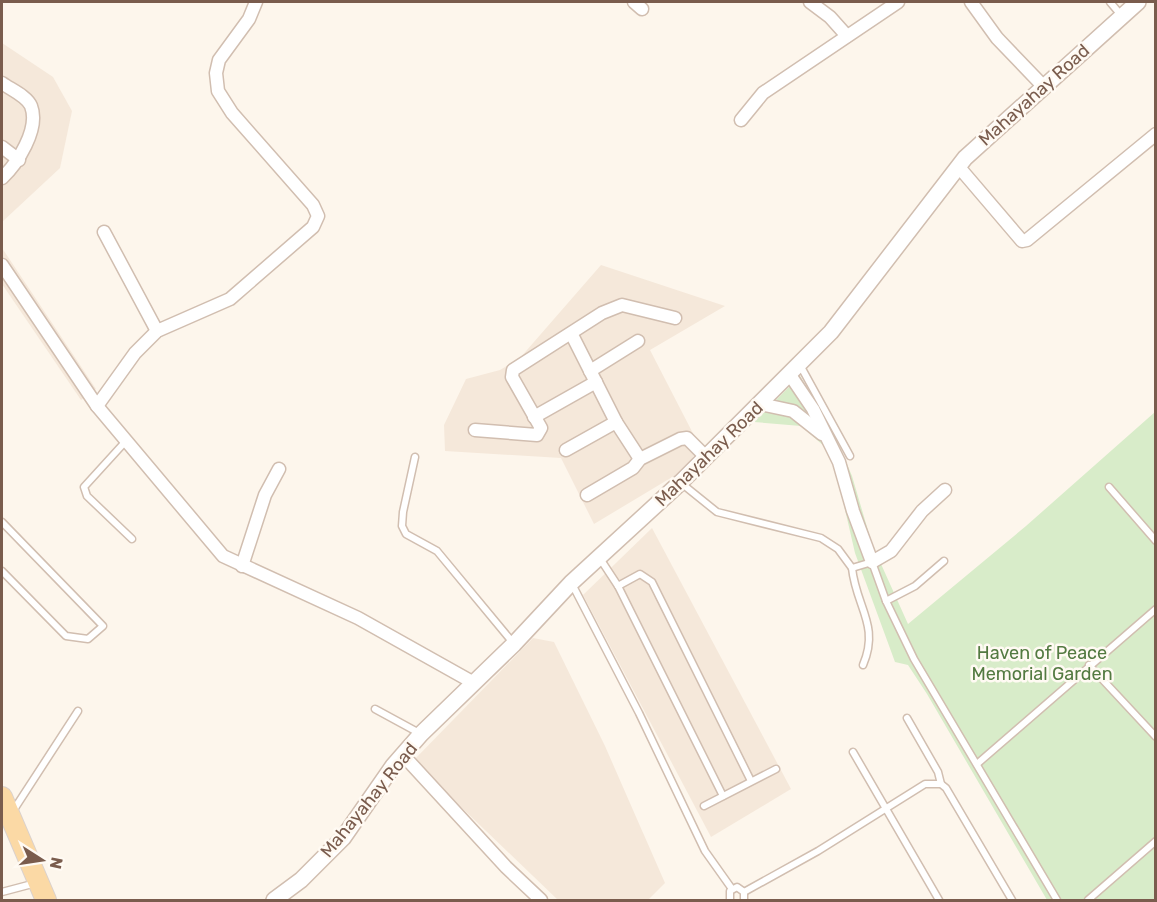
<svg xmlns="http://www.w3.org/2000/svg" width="1157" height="902" font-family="Rubik,sans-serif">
<rect width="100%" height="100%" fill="#fdf6ec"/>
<g fill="#f5e8da">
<path d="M2,43L53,77L72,111L60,168L2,222Z"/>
<path d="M2,248L96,389L81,400L2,284Z"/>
<path d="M601,265L725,306L650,350L700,447L684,470L594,524L561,458L445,451L444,425L466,379L500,370L520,358Z"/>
<path d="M652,528L791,789L711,837L583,595Z"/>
<path d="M533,638L554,642L605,746L665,883L648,900H558L413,761Z"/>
</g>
<path fill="#d8ecc9" d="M800,376L833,431L852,476L872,544L908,624L1026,526L1155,412V900H1047L927,694L908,665L895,662L855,553L832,453L801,426L754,422Z"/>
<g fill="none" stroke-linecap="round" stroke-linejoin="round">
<defs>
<g id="service">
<path d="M1110,2L1121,15"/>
<path d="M800,365L850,456"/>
<path d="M125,442L84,487L87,496L132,539"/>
<path d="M415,457L403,512L402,526L406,534L437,551L514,644"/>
<path d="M681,483L717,512L821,538L838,549L852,568L872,562L886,601L914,659L1057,900"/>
<path d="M1109,487L1156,541"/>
<path d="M2,522L103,626L88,639L66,636L2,571"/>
<path d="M599,557L618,586L723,796"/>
<path d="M852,568C856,607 880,625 863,665"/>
<path d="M572,584L639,713L705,851L732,889"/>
<path d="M618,586L640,574L652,582L751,781"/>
<path d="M886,601L915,586L944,561"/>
<path d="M1089,665L1156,737"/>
<path d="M375,709L421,734"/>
<path d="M907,718L938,772L941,784"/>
<path d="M853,752L939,900"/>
<path d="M977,764L1156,609"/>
<path d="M704,806L776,769"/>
<path d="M13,811L78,711"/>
<path d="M2,892L36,883"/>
<path d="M744,892L818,851L925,784H941L946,788L1012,900"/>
<path d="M730,900V891L737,887L744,892V900"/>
<path d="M1088,900L1156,841"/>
</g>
<g id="minor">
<path d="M634,2L642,9"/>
<path d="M810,2L830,17L847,36"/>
<path d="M971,2L997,38L1044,87"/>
<path d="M2,83C10,89 27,96 31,106C40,129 17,164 2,178"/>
<path d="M741,120L763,93L898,2"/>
<path d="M2,147L19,160"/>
<path d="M958,166L1022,241L1027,240L1156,134"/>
<path d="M104,232L157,331"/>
<path d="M2,265L97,406L223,556L358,618L474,683"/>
<path d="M572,335L616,422L640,459"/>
<path d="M590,371L638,341"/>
<path d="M790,375L813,409L839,462L853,511L872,562L891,551L922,511L945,490"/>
<path d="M760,404L793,411L822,434"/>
<path d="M97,406L135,353L157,331L230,299L313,227L318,216L313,205L232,113L218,91L216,73L219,60L249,19L256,2"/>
<path d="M534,417L596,382"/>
<path d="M475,430L537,435L541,428L512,377L513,370L602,313L622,305L675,318"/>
<path d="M566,450L616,422"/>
<path d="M587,495L633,468L640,459L680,439L687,438L705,456"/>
<path d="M242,566L265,495L279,469"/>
<path d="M403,755L506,867L541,900"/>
</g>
<path id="tertiary" d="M274,900L301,880L343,838L393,766L421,734L514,644L571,583L681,482L831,332L965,158L1138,2"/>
<path id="primary" d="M2,797L46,900"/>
</defs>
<use href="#service" stroke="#d1beb0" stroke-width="9"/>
<use href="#minor" stroke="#d1beb0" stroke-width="15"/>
<use href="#tertiary" stroke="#d1beb0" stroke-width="18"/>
<use href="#primary" stroke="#dad1cd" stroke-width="22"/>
<use href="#service" stroke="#fff" stroke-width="6"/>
<use href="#minor" stroke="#fff" stroke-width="12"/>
<use href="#tertiary" stroke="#fff" stroke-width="15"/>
<use href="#primary" stroke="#fbd9a5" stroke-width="20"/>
</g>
<g text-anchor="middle" stroke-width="5" stroke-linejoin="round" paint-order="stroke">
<g font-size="18" fill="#7a5c4d" stroke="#fffaf3">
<text transform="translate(1034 95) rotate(-42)" y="6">Mahayahay Road</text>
<text transform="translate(709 454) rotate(-44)" y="6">Mahayahay Road</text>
<text transform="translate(369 800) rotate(-51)" y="6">Mahayahay Road</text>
</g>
<g font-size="18" fill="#537a41" stroke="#fffaf3">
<text x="1042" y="659">Haven of Peace<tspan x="1042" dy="21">Memorial Garden</tspan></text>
</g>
</g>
<rect width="1157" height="902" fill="none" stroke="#7a5c4d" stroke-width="6"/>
<g transform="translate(42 860) rotate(102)" stroke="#fffaf3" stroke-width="4.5" paint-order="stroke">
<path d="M0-4.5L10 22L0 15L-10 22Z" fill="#7a5c4d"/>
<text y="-9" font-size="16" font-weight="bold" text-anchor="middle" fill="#7a5c4d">N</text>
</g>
</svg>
